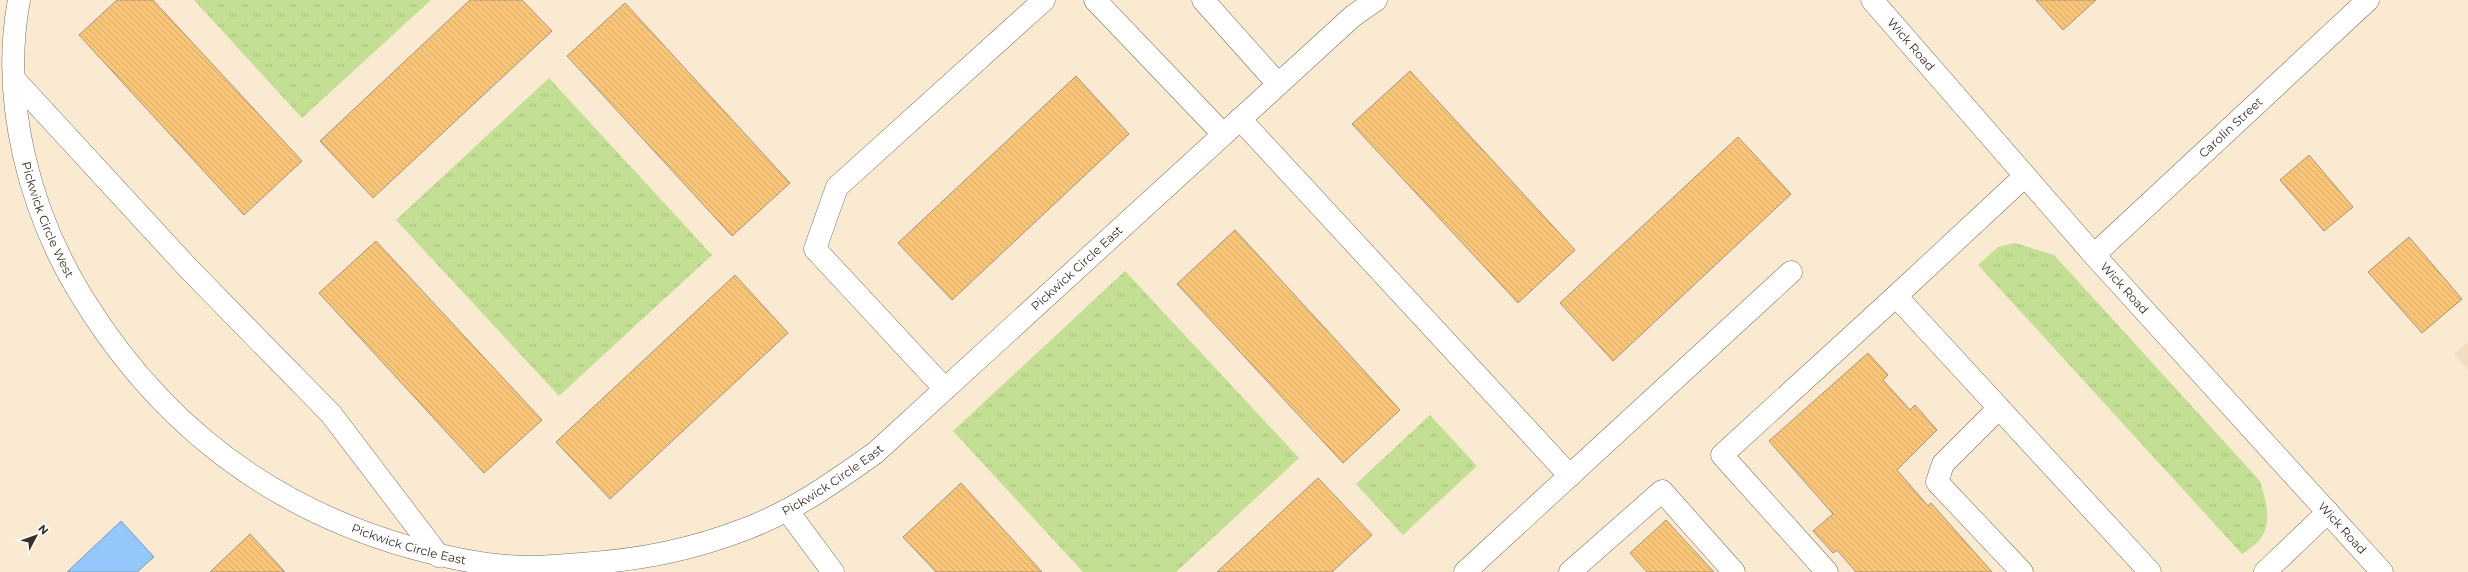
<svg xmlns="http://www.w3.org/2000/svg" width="2468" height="572" font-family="Montserrat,sans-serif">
<defs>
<pattern id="grass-tufts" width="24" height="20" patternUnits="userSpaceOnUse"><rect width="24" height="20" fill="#c2df93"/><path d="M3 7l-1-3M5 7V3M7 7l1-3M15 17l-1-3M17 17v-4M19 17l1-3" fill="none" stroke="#a7c07f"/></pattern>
<pattern id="building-back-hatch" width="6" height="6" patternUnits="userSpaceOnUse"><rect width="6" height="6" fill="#fac578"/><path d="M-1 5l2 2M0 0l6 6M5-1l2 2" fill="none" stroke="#d7aa68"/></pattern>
</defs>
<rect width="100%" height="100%" fill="#fbead2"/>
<path fill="#f3ddc0" d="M2468,342V370L2454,354Z"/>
<g fill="url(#grass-tufts)">
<path d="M194,0H431L302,118Z"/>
<path d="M549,78L712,255L559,396L396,220Z"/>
<path d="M2015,243L2054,255L2260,481C2265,498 2273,521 2261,538C2257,544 2248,550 2242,554L1978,265L1998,247Z"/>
<path d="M1125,271L1299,458L1176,572H1083L953,431Z"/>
<path d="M1430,415L1477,466L1403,535L1356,484Z"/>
</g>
<path fill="#95c7fa" stroke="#799abb" d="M121,521L154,557L137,572H67Z"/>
<g fill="url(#building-back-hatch)" stroke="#a4947e">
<path d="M117,0H153L302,161L244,215L79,35Z"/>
<path d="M470,0H522L552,31L373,198L320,141Z"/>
<path d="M2036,0H2096L2063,30Z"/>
<path d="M625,3L790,183L732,236L567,56Z"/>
<path d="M1410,71L1575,250L1518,303L1352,124Z"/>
<path d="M1076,76L1129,134L952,300L898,243Z"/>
<path d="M1738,137L1791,194L1613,361L1560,303Z"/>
<path d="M2309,155L2353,207L2324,231L2280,180Z"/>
<path d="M1235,230L1400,410L1343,463L1177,284Z"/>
<path d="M2409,237L2462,299L2422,333L2368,272Z"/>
<path d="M376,241L542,420L484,473L319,293Z"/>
<path d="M735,275L788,333L610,499L556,442Z"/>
<path d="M1868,353L1888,375L1883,380L1910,410L1915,405L1937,430L1897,470L1928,506L1931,503L1992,572H1856L1837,550L1833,553L1813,531L1833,514L1769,441Z"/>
<path d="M1318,478L1372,535L1332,572H1217Z"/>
<path d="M961,483L1042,572H936L903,537Z"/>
<path d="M1666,520L1714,572H1647L1630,553Z"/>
<path d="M250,534L285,572H210Z"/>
</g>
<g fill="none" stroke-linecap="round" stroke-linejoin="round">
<defs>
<g id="minor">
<path id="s1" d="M19,0C0,102 30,214 84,300C161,424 269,507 409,547C448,558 490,567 531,567C547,567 564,565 580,564C640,560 692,550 748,528C795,510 834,482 875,453L1353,16L1376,0"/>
<path d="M1095,0L1223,134"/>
<path d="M1203,0L1278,84"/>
<path id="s2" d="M1872,0L2094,255L2382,572"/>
<path d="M14,79L189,269L331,414L439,556"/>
<path d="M1240,119L1570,476"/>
<path id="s3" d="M2094,255L2368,0"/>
<path d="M1896,296L2025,176"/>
<path d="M945,389L815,249L837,187L1044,0"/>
<path d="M1999,408L1943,464L1937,482L2022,572"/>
<path d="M787,510L833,572"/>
<path d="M1465,572L1791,272"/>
<path d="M1570,572L1662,491L1734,572"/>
<path d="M1827,572L1722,455L1896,296L2150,572"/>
<path d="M2265,572L2328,512"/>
</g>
</defs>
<use href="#minor" stroke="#7d6e59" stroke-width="23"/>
<use href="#minor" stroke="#fff" stroke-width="22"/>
</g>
<g text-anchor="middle" stroke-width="4" stroke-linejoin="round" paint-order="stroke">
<g font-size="12" fill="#373127" stroke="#fff">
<text dy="4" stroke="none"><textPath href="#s2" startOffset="59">Wick Road</textPath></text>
<text dy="4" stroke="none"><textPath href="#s3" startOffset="187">Carolin Street</textPath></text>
<text dy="4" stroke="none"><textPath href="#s1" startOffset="225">Pickwick Circle West</textPath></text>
<text dy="4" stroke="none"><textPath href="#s1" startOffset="1499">Pickwick Circle East</textPath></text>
<text dy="4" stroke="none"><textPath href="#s2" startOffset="383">Wick Road</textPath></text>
<text dy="4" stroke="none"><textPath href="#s1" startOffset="1175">Pickwick Circle East</textPath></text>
<text dy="4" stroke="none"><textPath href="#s2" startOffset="707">Wick Road</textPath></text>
<text dy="4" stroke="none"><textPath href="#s1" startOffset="731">Pickwick Circle East</textPath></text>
</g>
</g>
<g transform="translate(36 536) rotate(49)" stroke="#ffffff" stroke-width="3" paint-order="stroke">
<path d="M0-3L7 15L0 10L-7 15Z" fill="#373127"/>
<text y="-6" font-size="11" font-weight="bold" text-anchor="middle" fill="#373127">N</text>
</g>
</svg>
